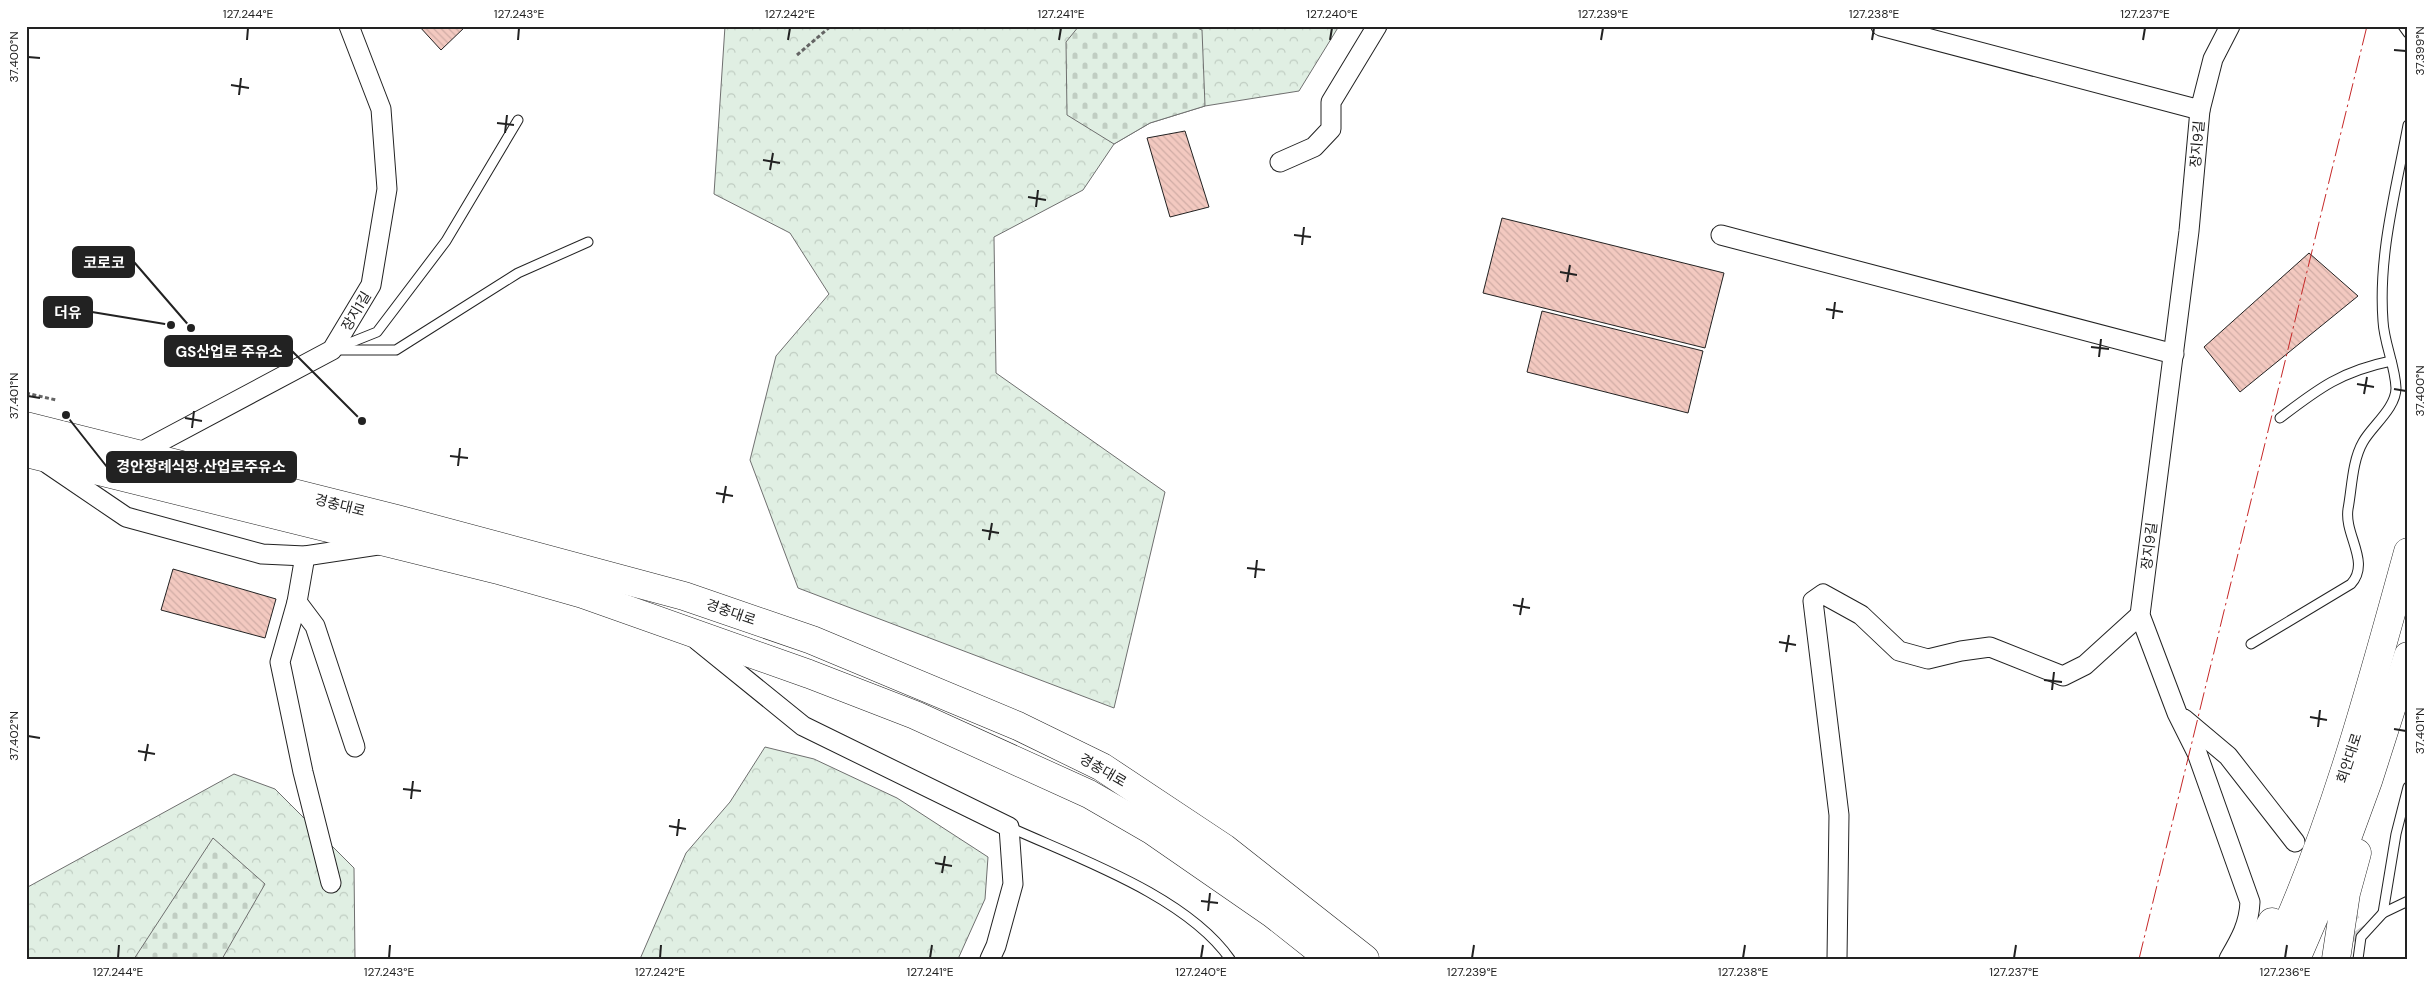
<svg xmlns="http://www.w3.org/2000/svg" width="2434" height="985" font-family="'DM Sans','Noto Sans KR',sans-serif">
<defs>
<pattern id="forest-crowns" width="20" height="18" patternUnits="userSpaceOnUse" patternTransform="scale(1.25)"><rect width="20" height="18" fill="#e0efe3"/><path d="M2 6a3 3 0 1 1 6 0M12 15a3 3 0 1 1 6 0" fill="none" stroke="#c0cdc2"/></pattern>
<pattern id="cemetery-stones" width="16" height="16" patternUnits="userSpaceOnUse" patternTransform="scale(1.25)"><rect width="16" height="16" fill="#e0efe3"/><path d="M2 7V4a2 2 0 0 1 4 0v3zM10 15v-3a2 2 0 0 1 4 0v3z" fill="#c0cdc2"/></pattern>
<pattern id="building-back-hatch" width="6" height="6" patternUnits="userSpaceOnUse" patternTransform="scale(1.25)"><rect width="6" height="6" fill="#f3c9c0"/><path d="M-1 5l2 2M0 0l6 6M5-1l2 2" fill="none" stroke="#d0aca5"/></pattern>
</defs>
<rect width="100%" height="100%" fill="#fff"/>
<g fill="url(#forest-crowns)" stroke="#6f6f6f">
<path d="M725,26H1339L1299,91L1205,106L1150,123L1114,144L1083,190L994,237L996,373L1165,492L1114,708L798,588L750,460L776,356L829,294L790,233L714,194Z"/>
<path d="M765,747L814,759L897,798L988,857L985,899L958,959H640L686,853L730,802Z"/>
<path d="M234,774L275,789L354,868L355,959H26V888Z"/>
</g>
<g fill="url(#cemetery-stones)" stroke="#6f6f6f">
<path d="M1079,26H1192L1202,30L1205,106L1150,123L1114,144L1067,115L1066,42Z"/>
<path d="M213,838L265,884L222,959H134Z"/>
</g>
<g fill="url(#building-back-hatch)" stroke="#222">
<path d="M419,26H466L441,50Z"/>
<path d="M1185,131L1209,207L1170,217L1147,138Z"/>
<path d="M1502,218L1724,273L1705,348L1483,293Z"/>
<path d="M2309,253L2358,296L2240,392L2204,347Z"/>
<path d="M1542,311L1703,351L1688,413L1527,372Z"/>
<path d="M173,569L276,599L265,638L161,610Z"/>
</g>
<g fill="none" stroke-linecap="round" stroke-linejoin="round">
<path stroke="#d3d3d3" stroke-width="19" stroke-dasharray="19 9" stroke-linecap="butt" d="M2341,907L2361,937"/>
<defs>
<g id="service">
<path d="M2403,26L2408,33"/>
<path d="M337,348L377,332L446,241L518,120"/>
<path d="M338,350H396L518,273L588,242"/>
<path d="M2280,418C2319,388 2342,371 2391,361"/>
<path d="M2251,644L2351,584C2371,562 2344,535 2348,509C2352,488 2352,461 2363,442C2372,426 2396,408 2396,388C2395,365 2384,343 2383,321C2378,255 2396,190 2408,125"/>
<path d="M1009,827C1077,858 1186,896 1230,959"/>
<path d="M2383,913L2396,834L2408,787"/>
<path d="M2358,959L2361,937L2383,913L2408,901"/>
</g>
<g id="minor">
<path d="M1881,26L2200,110L2213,59L2230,26"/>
<path d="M2200,110L2189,231L2140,615L2177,713L2197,753L2250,902C2249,925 2240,940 2229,959"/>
<path d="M1280,162L1314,147L1331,129V102L1377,26"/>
<path d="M1721,235L2174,354"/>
<path d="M137,454L332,350L371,285L387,189L381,109L349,26"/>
<path d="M48,464L126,517L262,554L305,556L378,545"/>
<path d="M305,556L297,602L315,626L355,747"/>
<path d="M297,602L280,662L303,772L331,883"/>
<path d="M697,640L803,726L1009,827L1013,884L996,946L990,959"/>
<path d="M2184,719L2228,756L2295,842"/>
<path d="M1837,959L1839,815L1813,601L1823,594L1861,615L1899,651L1928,659L1961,651L1990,647L2063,676L2085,665L2140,615"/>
</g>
<g id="primary">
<path d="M26,426L397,519L684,596L812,640L1018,726L1102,767L1224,848L1365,959"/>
<path d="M26,453L502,571L583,594L809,674L915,715L1089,794L1153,831L1273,914L1330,959"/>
<path d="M2251,959L2272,922"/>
<path d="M2272,959C2333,829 2370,690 2408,552"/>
<path d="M2296,959L2342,852L2368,781L2408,656"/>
<path d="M2336,959L2346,893L2357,853"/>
</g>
</defs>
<use href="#service" stroke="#222" stroke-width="11"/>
<use href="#minor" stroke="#222" stroke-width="21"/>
<use href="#primary" stroke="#222" stroke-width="29"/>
<g stroke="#646464" stroke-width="3" stroke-dasharray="4 2.5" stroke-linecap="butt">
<path d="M797,55L831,26"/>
<path d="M26,393L56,400"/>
</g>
<use href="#service" stroke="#fff" stroke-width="9"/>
<use href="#minor" stroke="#fff" stroke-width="19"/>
<use href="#primary" stroke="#fff" stroke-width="28"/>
<path stroke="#c62828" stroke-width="1" stroke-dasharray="18 4 2.5 4" stroke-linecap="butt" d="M2139,959L2367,26"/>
</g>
<path fill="none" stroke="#222" stroke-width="2" d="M247,40L248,28M518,40L519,28M788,40L790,28M1059,40L1061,28M1330,40L1332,28M1601,40L1603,28M1872,40L1874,28M2143,40L2145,28M2394,50L2406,51M28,57L40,58M231,85L249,88M239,95L241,78M497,123L514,125M505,133L507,115M763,160L780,163M770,170L773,153M1028,197L1046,200M1036,207L1038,190M1294,235L1311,237M1302,245L1304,227M1560,272L1577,275M1567,282L1570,265M1826,309L1843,312M1833,319L1835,302M2091,347L2109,349M2099,357L2101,339M2357,384L2374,387M2394,389L2406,391M2364,394L2367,377M28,396L40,398M185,418L202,421M192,428L194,411M450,456L468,458M458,466L460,448M716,493L733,496M723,503L726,486M982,530L999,533M989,540L992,523M1247,568L1265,570M1255,578L1257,560M1513,605L1530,608M1520,615L1523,598M1779,642L1796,645M1786,652L1789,635M2044,680L2062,682M2052,690L2054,672M2310,717L2327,720M2318,727L2320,710M2394,729L2406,731M28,736L40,738M138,751L155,754M145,761L148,744M403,789L421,791M411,799L413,781M669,826L686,829M677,836L679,819M935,863L952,866M942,873L945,856M1201,901L1218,903M1208,911L1210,893M118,958L119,945M389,958L390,945M660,958L661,945M930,958L932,945M1201,958L1203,945M1472,958L1474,945M1743,958L1745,945M2014,958L2016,945M2285,958L2287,945"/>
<g text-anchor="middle" stroke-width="4" stroke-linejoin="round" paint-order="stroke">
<g font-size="14" fill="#222" stroke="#fff">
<text transform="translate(2197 144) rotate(-85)" y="5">장지9길</text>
<text transform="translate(356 311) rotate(-59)" y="5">장지1길</text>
<text transform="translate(340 505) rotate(14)" y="5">경충대로</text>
<text transform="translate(2149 546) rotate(-83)" y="5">장지9길</text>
<text transform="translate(731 612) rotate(19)" y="5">경충대로</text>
<text transform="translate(2349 758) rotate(-72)" y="5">회안대로</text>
<text transform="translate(1103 770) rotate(30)" y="5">경충대로</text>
</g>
</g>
<path fill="none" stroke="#222" stroke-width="2" d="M191 328L134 262M171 325L92 312M362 421L292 351M66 415L107 467"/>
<g fill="#222" stroke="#fff" stroke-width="2">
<circle cx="191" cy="328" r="5"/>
<circle cx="171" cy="325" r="5"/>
<circle cx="362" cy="421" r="5"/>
<circle cx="66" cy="415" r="5"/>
</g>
<g fill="#222" stroke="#222" stroke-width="2">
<rect x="73" y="247" width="61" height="30" rx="5"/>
<rect x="44" y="297" width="48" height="30" rx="5"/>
<rect x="165" y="336" width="127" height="30" rx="5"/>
<rect x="107" y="452" width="189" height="30" rx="5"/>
</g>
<g font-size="15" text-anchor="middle" font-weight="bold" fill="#fff">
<text x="104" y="268">코로코</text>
<text x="68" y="318">더유</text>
<text x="229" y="357">GS산업로 주유소</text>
<text x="201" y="472">경안장례식장.산업로주유소</text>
</g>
<rect width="2434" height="985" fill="none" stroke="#ffffff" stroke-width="55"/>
<rect x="28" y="28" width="2378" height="930" fill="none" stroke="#222" stroke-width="2"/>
<g font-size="12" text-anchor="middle" fill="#222">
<text x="248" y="18">127.244°E</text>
<text x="519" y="18">127.243°E</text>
<text x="790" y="18">127.242°E</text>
<text x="1061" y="18">127.241°E</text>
<text x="1332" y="18">127.240°E</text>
<text x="1603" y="18">127.239°E</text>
<text x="1874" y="18">127.238°E</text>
<text x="2145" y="18">127.237°E</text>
<text transform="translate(2420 51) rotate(-90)" y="4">37.399°N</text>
<text transform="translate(14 57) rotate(-90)" y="4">37.400°N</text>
<text transform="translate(2420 391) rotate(-90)" y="4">37.400°N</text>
<text transform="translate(14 396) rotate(-90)" y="4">37.401°N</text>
<text transform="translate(2420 731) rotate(-90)" y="4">37.401°N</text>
<text transform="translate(14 736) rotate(-90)" y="4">37.402°N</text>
<text x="118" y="976">127.244°E</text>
<text x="389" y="976">127.243°E</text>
<text x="660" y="976">127.242°E</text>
<text x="930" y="976">127.241°E</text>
<text x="1201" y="976">127.240°E</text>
<text x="1472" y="976">127.239°E</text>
<text x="1743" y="976">127.238°E</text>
<text x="2014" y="976">127.237°E</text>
<text x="2285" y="976">127.236°E</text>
</g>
</svg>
